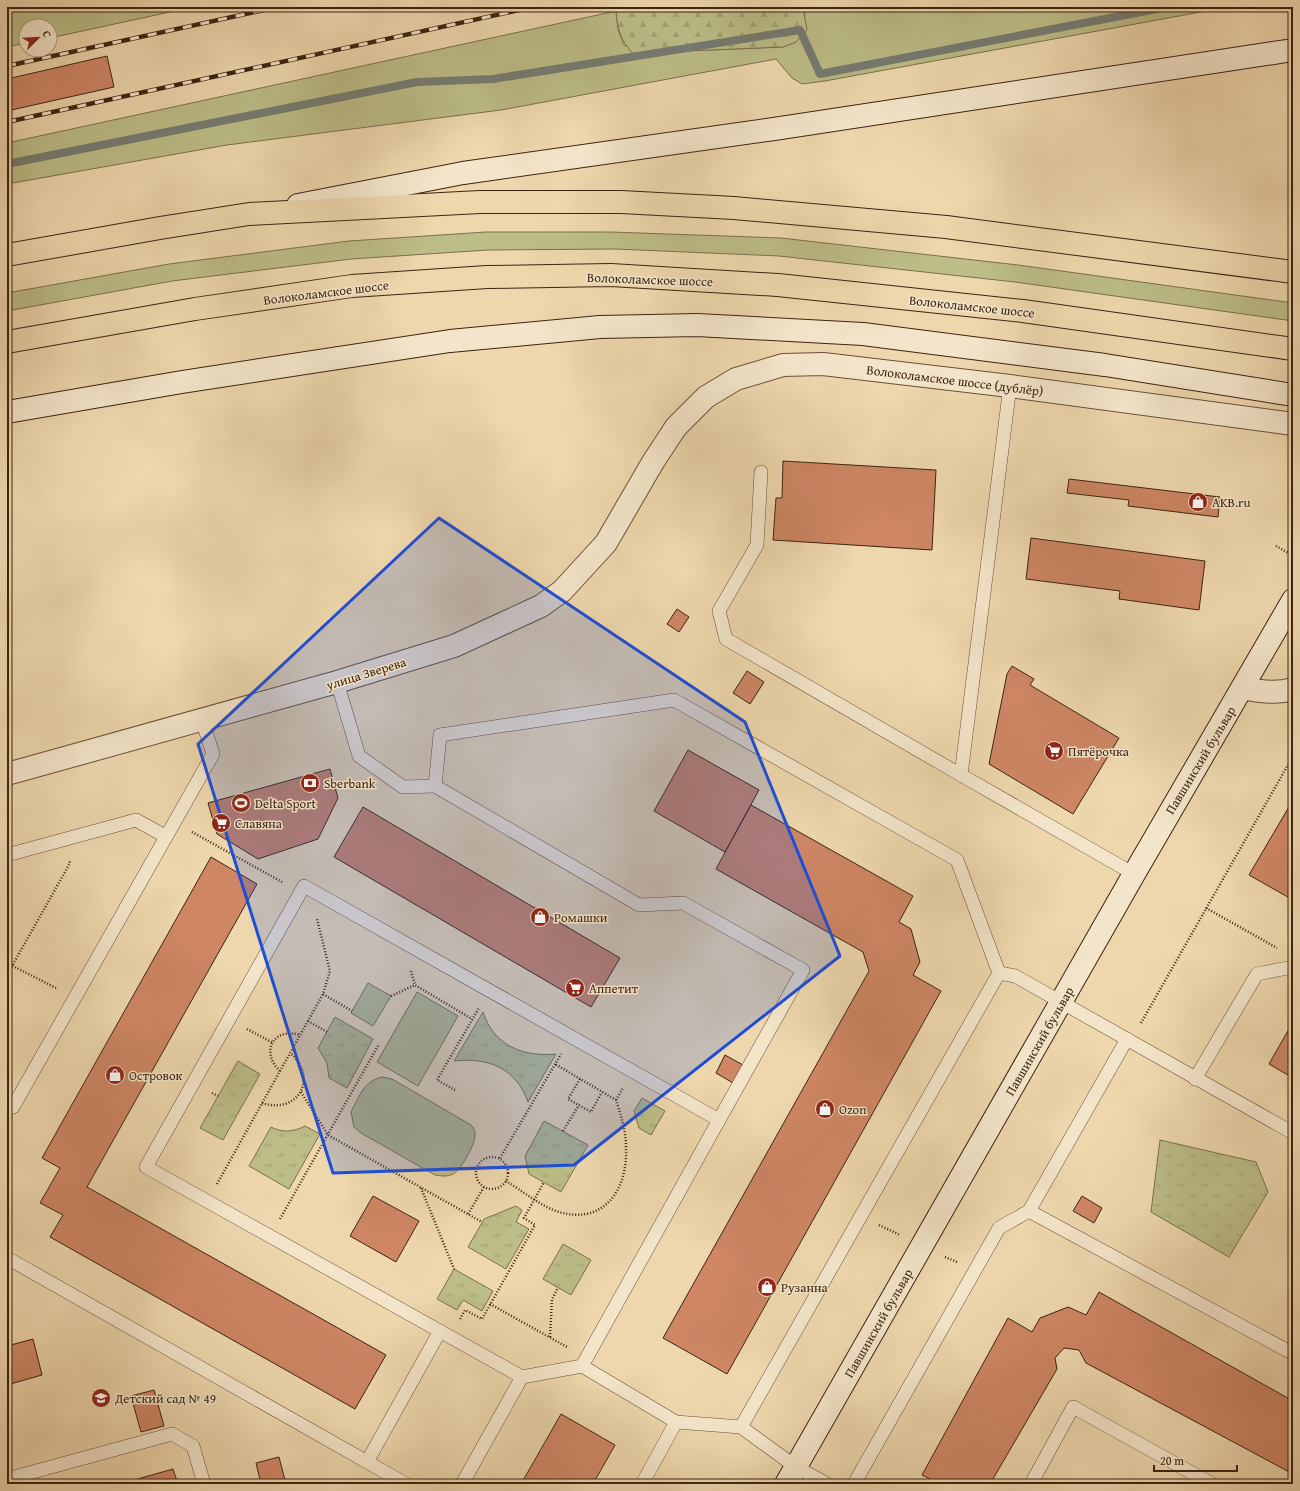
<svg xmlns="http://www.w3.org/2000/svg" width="1300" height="1491" font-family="'Gentium Book Plus',serif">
<defs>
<pattern id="forest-firs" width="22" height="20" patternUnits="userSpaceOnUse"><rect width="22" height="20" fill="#bcbd87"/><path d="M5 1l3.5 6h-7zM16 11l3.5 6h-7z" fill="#a2a274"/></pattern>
<pattern id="park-tufts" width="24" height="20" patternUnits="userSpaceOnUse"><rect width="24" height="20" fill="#bcbd87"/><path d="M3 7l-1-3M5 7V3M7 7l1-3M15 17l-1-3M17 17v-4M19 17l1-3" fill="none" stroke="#a2a274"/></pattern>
</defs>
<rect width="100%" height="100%" fill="#eed7ad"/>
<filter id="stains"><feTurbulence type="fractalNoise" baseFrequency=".005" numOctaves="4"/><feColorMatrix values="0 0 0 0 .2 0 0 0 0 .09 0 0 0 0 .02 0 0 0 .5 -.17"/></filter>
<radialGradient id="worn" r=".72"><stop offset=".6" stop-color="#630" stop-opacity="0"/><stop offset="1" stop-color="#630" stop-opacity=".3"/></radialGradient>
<g fill="#bcbd87" stroke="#7c704c">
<path d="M7,7H193L50,38V26H26V43L7,47Z"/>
<path d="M803,7H1228L825,81L802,84L792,78L776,59L501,110L227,145L7,184V143L616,11L618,30L624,45L652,55L685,51L783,47L796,42L805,15Z"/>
<path d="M486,232H611L781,238L1018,265L1293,303V321L1015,282L779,256L615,249L488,250L351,259L172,281L7,311V293L169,264L349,241Z"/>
<path d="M368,983L391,996L373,1026L351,1013Z"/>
<path d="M417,992L458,1016L418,1086L377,1062Z"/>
<path d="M383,1077L392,1079L471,1125C473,1127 475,1131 475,1134C476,1143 461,1170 453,1174C447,1177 441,1176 435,1175L361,1133L354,1127L351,1112C359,1097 364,1080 383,1077Z"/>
</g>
<path fill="url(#forest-firs)" stroke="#7c704c" d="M634,7H803L807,30L796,42L783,47L685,51L636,57C621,41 618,33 616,11Z"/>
<g fill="url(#park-tufts)" stroke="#7c704c">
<path d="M483,1012C494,1046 523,1057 556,1054L528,1102C516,1068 488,1057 454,1061Z"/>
<path d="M335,1017L373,1039L347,1088L329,1078L327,1063L318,1048Z"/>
<path d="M238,1061L260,1074L223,1140L200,1128Z"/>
<path d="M642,1098L665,1111L651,1135L639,1128L634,1111Z"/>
<path d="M544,1121L588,1145L561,1192L529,1174L525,1156Z"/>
<path d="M305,1126L320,1134L289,1189L249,1166L271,1127C283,1133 293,1132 305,1126Z"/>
<path d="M1160,1140L1256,1162L1268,1192L1229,1257L1151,1212Z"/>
<path d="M516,1206L522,1210L516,1222L529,1229L506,1269L468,1247L484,1219Z"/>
<path d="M563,1244L591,1260L571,1295L543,1279Z"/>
<path d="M454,1269L493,1291L482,1311L463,1300L457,1310L437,1299Z"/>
</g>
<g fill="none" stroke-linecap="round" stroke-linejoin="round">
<path stroke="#767c73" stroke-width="8" d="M7,164L417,82L493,79L800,30L820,74L1167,7"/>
</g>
<g fill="#ce8665" stroke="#3d2312">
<path d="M107,56L114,87L7,111V79Z"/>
<path d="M783,461L936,470L932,550L773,540L776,498H782Z"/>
<path d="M1069,479L1220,497L1218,517L1128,506L1129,500L1067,493Z"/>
<path d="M1031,538L1205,561L1199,610L1119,599L1120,591L1026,579Z"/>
<path d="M677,609L689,617L679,632L667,624Z"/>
<path d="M1012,666L1034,679L1030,685L1119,738L1073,814L989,764L1007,674Z"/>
<path d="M747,671L764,682L750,704L733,693Z"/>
<path d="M688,750L759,790L725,852L654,811Z"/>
<path d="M330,769L338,798L318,839L258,859L217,834L208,803Z"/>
<path d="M1293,800V900L1249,875Z"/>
<path d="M751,805L913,896L899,922L911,929L920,962L913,975L941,991L727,1374L663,1338L869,971L863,952L716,869Z"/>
<path d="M363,807L620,958L591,1007L334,857Z"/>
<path d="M211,857L257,884L87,1187L386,1355L355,1409L50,1237L63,1215L40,1203L60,1168L42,1158Z"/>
<path d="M1293,1022V1078L1269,1064Z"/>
<path d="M725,1055L743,1065L733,1083L716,1073Z"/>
<path d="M373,1196L419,1221L396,1262L350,1236Z"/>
<path d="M1082,1196L1102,1208L1094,1223L1073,1211Z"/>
<path d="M1099,1292L1293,1401V1474L1086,1363L1079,1350L1064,1348L1055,1358L1057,1369L990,1484H940L922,1475L1008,1318L1032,1332L1040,1318L1068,1307L1086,1315Z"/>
<path d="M33,1339L42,1375L7,1385V1346Z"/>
<path d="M154,1390L164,1426L141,1432L131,1396Z"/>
<path d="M561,1414L615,1445L593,1484H521Z"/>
<path d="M279,1457L286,1484H261L256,1463Z"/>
<path d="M173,1469L178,1484H120Z"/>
</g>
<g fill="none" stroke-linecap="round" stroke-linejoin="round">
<defs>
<g id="lane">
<path d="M1010,386L961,775L1134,874"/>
<path d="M761,472L757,545L719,611L726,639L961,775"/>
<path d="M337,682L359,756L403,787L435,786L440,735L674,700L957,860L999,973L741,1427"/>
<path d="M435,786L639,905L683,903L803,970L719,1120"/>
<path d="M7,855L136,820L165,836"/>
<path d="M999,973L1015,976L1293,1133"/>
<path d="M1127,1039L1029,1211L1288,1351L1293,1350"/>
<path d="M1195,1079L1257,974L1293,967"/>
<path d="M7,1109L13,1107L213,754L202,720"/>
<path d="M7,1260L9,1259L406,1484"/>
<path d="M582,1366L719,1120L304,886L146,1167L522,1377L582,1366L676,1422L741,1427L796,1467L827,1484"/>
<path d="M367,1462L440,1331"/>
<path d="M7,1479L172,1434L193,1446L204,1484"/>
<path d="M462,1484L522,1377"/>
<path d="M642,1484L676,1422"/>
<path d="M854,1484L999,1228L1029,1211"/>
<path d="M1031,1484L1073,1407L1212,1484"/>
</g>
<g id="street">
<path d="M1243,688C1260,692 1276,694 1293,689"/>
<path d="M7,774L337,682L454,646L541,606L562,591L606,543L653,462L676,427L706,397L736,379L783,365L823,364L1010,386L1293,424"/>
</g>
<g id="secondary">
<path d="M298,205L463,173L774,129L1293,50"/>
<path d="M7,412L182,382L450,341L600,327L697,325L863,334L1105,365L1293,395"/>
<path d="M786,1484L1134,874L1293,600"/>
</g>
<g id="primary">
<path d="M7,255L160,228L249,214L480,202H621L734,208L946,227L1293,272"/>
<path d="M7,342L195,309L352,286L487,277L611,275L778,285L1023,311L1293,349"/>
</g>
</defs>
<use href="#lane" stroke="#695039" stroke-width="14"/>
<use href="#street" stroke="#695039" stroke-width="24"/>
<use href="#secondary" stroke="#3d2312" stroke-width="24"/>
<use href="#primary" stroke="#3d2312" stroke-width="24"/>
<g stroke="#3d2312" stroke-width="2.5" stroke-dasharray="1 2" stroke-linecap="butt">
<path d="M1276,546L1292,555"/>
<path d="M192,832L282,882"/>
<path d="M1206,908L1277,948"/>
<path d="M7,963L56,988"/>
<path d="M411,971L415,985L472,1019"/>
<path d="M7,975L70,863L69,860"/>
<path d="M323,994L352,1011"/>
<path d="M391,996L415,985"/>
<path d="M308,1021L327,1032"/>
<path d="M1141,1023L1293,756"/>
<path d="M247,1029L273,1043"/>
<path d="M280,1071C260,1052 273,1027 300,1035"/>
<path d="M580,1079L568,1099L591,1112L602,1092"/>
<path d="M455,1090L437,1080L479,1008"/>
<path d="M301,1092L328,1135L482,1222"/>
<path d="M212,1093L218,1096"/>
<path d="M616,1100L623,1088"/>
<path d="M262,1103C298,1115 319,1078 290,1053"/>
<path d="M563,1131L579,1105"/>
<circle cx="492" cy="1173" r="16"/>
<path d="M500,1158L561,1054"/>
<path d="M506,1181C521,1190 542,1207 559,1212C605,1225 628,1189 626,1147C626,1131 621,1116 616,1100L555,1064"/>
<path d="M217,1184L323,994L330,971L317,919"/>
<path d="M421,1188L454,1269"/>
<path d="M468,1214L484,1187"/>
<path d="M280,1219L379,1044"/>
<path d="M879,1225L900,1235"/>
<path d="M945,1257L957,1262"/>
<path d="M490,1304L567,1347"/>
<path d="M460,1319L465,1310L482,1319L535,1225L524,1218L544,1182"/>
<path d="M550,1337L552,1299L558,1288"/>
</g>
<use href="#lane" stroke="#f4e5ca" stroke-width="13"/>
<use href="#street" stroke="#f4e5ca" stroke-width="22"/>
<use href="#secondary" stroke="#f4e5ca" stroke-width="22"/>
<use href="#primary" stroke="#eed7ad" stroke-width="22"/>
<defs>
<g id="rail">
<path d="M7,66L278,7"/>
<path d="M7,122L533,7"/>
</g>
</defs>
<use href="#rail" stroke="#3d2312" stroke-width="4.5"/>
<use href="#rail" stroke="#f4e5ca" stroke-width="3" stroke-dasharray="9" stroke-linecap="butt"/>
</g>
<path fill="#1d4ed8" fill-opacity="0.2" stroke="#1d4ed8" stroke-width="3" stroke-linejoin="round" d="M439,518L745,722L840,956L574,1165L333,1173L198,744Z"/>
<defs>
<symbol id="shop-disc" viewBox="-11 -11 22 22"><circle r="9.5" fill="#8f2418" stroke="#f4e5ca"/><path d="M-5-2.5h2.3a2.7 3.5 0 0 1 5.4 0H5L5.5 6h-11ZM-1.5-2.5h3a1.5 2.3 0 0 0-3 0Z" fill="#fff"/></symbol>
<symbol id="supermarket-disc" viewBox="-11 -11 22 22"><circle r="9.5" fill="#8f2418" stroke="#f4e5ca"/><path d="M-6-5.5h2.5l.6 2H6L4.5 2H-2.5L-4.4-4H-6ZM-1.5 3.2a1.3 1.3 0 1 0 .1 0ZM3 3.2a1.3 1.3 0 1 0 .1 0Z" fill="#fff"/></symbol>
<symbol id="bank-disc" viewBox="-11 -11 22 22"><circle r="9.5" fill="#8f2418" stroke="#f4e5ca"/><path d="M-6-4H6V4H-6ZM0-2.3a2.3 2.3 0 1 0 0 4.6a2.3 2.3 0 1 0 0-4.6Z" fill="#fff"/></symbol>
<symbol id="stadium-disc" viewBox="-11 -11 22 22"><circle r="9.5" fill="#8f2418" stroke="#f4e5ca"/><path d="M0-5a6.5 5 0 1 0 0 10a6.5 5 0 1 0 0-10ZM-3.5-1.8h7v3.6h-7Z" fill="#fff"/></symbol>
<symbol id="school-disc" viewBox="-11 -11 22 22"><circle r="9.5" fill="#8f2418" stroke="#f4e5ca"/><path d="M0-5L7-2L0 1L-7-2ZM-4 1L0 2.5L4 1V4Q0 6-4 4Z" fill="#fff"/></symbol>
</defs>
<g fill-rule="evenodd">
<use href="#shop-disc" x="1187" y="491" width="22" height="22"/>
<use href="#supermarket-disc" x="1043" y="740" width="22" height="22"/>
<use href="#bank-disc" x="299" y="772" width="22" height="22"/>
<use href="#stadium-disc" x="230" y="792" width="22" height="22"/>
<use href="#supermarket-disc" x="210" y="812" width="22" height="22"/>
<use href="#shop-disc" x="529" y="906" width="22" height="22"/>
<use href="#supermarket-disc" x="564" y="977" width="22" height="22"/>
<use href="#shop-disc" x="104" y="1064" width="22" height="22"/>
<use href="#shop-disc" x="814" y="1098" width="22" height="22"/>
<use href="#shop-disc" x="756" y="1276" width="22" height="22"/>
<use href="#school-disc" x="90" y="1387" width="22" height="22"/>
</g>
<g text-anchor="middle" stroke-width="3" stroke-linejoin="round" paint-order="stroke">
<g font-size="13" fill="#3d2312" stroke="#f4e5ca">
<text transform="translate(650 279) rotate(2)" y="5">Волоколамское шоссе</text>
<text transform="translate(326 292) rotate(-7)" y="5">Волоколамское шоссе</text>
<text transform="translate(972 306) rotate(6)" y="5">Волоколамское шоссе</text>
<text transform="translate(955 380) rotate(7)" y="5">Волоколамское шоссе (дублёр)</text>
<text transform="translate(366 673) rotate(-17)" y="5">улица Зверева</text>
<text transform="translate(1200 760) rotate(-59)" y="5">Павшинский бульвар</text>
<text transform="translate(1039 1041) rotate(-60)" y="5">Павшинский бульвар</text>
<text transform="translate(878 1323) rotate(-60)" y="5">Павшинский бульвар</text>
</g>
<g font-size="13" fill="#3d2312" stroke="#f4e5ca" text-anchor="start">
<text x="1212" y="507">AKB.ru</text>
<text x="1068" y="756">Пятёрочка</text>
<text x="324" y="788">Sberbank</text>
<text x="255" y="808">Delta Sport</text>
<text x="235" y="828">Славяна</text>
<text x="554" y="922">Ромашки</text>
<text x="589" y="993">Аппетит</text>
<text x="129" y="1080">Островок</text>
<text x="839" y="1114">Ozon</text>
<text x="781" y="1292">Рузанна</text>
<text x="115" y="1403">Детский сад № 49</text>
</g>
</g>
<rect width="1300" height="1491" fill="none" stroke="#eed7ad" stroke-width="24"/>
<rect x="8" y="8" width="1284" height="1475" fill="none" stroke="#3d2312" stroke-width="2"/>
<rect x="12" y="12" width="1276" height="1467" fill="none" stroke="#3d2312"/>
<g transform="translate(38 38) rotate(66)"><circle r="19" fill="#f4e5ca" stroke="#ab9780"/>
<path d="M0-3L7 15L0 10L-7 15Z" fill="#8f2418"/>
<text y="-6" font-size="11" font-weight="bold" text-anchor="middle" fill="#3d2312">С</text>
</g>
<path d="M1154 1465v6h83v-6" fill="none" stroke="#3d2312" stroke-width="2"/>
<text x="1160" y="1465" font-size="12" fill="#3d2312" stroke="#f4e5ca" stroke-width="3" paint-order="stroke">20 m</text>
<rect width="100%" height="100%" filter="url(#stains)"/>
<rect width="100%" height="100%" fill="url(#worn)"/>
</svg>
